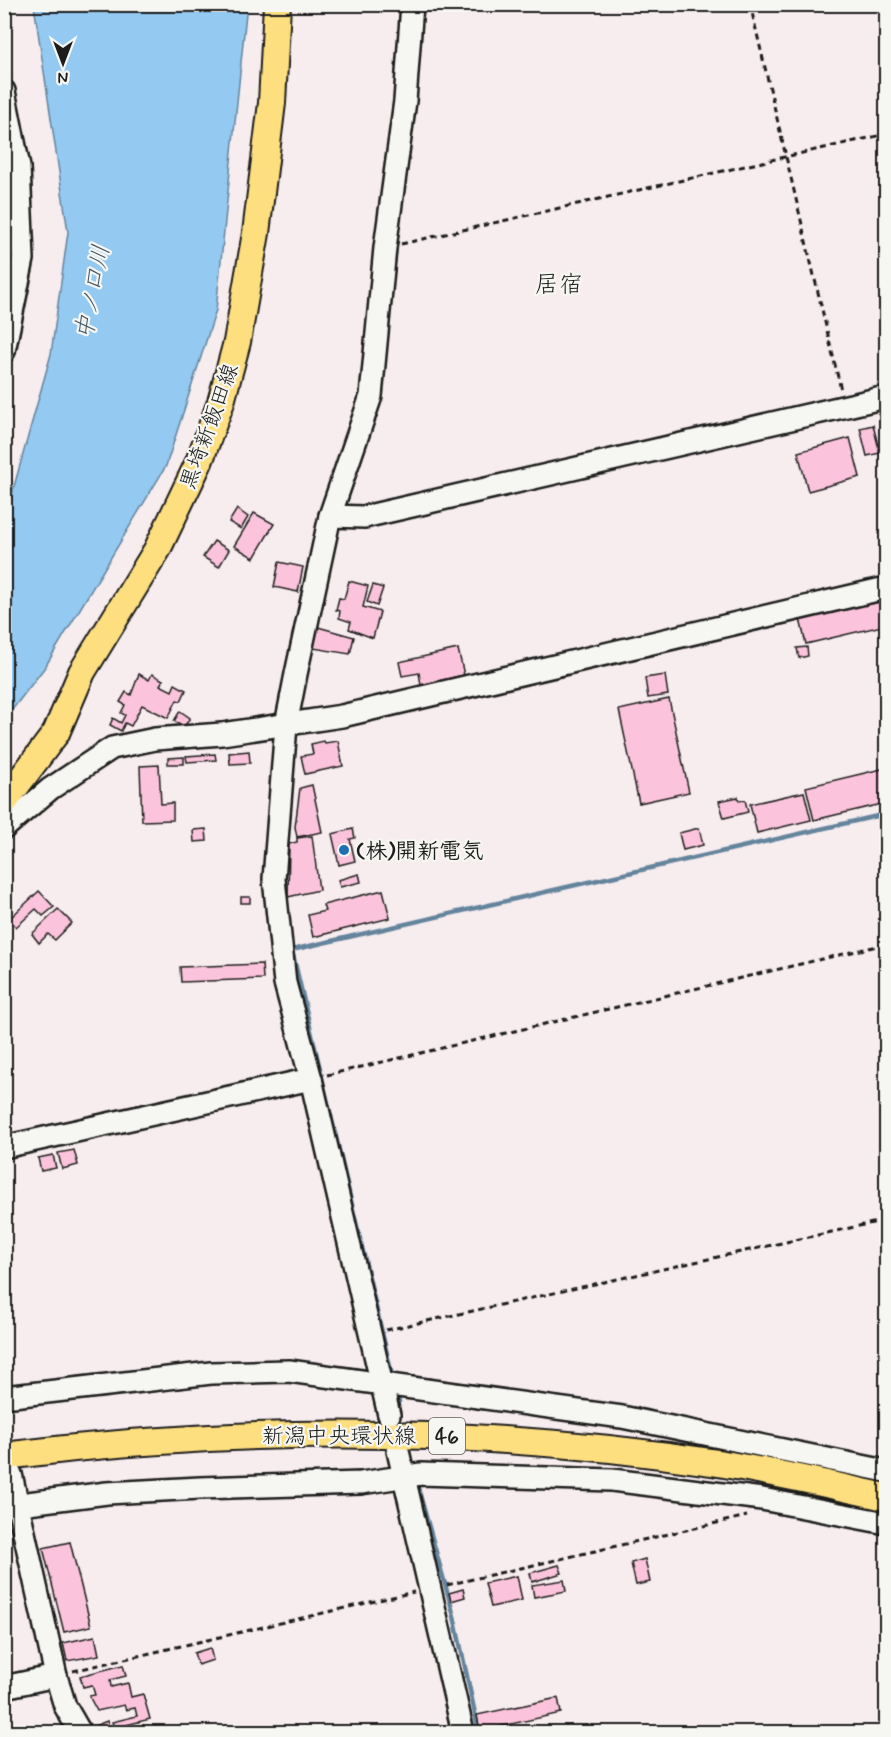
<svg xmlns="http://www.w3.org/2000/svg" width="891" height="1737" font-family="Mynerve,'Klee One',sans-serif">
<rect width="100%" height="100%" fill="#f7ecee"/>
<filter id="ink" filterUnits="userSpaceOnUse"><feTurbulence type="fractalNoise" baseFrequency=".0167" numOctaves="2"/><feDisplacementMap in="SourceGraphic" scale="12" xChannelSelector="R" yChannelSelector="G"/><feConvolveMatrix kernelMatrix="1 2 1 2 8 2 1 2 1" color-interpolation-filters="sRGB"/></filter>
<g filter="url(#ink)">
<path fill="#94c9f2" stroke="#64849c" stroke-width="1.5" d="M34,5L245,4L246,13L216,310L166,466L45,667L5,719V513L8,508L51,354L68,232Z"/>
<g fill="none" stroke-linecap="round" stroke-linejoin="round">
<g stroke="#64849c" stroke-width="4.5">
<path d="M391,291L397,234"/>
<path d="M343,510L379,404"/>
<path d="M291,946L393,1379"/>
<path d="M292,950L886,814"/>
<path d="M397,1393L399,1402"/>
<path d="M418,1488L454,1616L479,1732"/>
</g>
</g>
<g fill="#fcc4dc" stroke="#1c1c1c" stroke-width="1.5">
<path d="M873,425L880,453L867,456L860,428Z"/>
<path d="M850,438L860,477L808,491L798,452Z"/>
<path d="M237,509L248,517L241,529L229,522Z"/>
<path d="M254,513L274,524L254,558L234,546Z"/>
<path d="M214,541L229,550L219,567L203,557Z"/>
<path d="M279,562L303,567L298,592L274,587Z"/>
<path d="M349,581L368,586L363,607L380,612L373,638L349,629L351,622L339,618L340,611L336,610L339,598L344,599Z"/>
<path d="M373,585L383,588L377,606L367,602Z"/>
<path d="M886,598V625L806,644L800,619Z"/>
<path d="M318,627L354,637L350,654L313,648Z"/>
<path d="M807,647L808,656L799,658L797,648Z"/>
<path d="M458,649L464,675L421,685L419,673L402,676L399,662Z"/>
<path d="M139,674L149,680L152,674L163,680L160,685L172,691L175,684L186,690L181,701L177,700L168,718L142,705L131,726L125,723L121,731L110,725L113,718L121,723L125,715L121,713L125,705L120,702L126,692L131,695Z"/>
<path d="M665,675L668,695L648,698L645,678Z"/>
<path d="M669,699L689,792L639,803L619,710Z"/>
<path d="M180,711L190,718L184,727L174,721Z"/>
<path d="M324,741L325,743L338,741L343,766L305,774L301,756L313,754L311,744Z"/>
<path d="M249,751L250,763L230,764L229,753Z"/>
<path d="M215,754L216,760L187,762L186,756Z"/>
<path d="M184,757V764H168V758Z"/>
<path d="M159,765L161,804L173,803V820L142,821L140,766Z"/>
<path d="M886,768V803L814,820L806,787Z"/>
<path d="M312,785L322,832L297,837L295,827L300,788Z"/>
<path d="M804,792L811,820L757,833L750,804Z"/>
<path d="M738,797L739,801L745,800L748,812L724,818L719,801Z"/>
<path d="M699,828L703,845L683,850L679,833Z"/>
<path d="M206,829L207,841L194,842L193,830Z"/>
<path d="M353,829L355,838L350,839L355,861L339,865L332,834Z"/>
<path d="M312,836L319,890L288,897L289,844L297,842V838Z"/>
<path d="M359,874L361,882L340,887L338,880Z"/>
<path d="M383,890L390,918L313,937L308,915L325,911L323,905Z"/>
<path d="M39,891L54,907L43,916L36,909L16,927L9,919Z"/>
<rect x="241" y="897" width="9" height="6"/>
<path d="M58,909L72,923L55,940L48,934L39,943L32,934Z"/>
<path d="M262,964L263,979L181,982L180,967Z"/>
<path d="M74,1150L78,1165L62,1169L58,1153Z"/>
<path d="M53,1155L56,1168L41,1171L38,1158Z"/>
<path d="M70,1542L91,1626L64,1632L43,1548Z"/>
<path d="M645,1559L650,1582L636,1585L631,1563Z"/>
<path d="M559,1565L562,1573L532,1582L530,1573Z"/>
<path d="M517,1576L522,1600L491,1607L485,1583Z"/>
<path d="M564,1580L566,1591L534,1597L532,1585Z"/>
<path d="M463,1589L465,1597L451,1601L449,1593Z"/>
<path d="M95,1636L99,1655L67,1661L63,1643Z"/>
<path d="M210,1648L213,1660L198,1665L194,1653Z"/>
<path d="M123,1665L126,1676L110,1680L111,1687L128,1683L131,1697L143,1694L150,1719L114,1728L112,1722L137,1716L135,1708L126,1710L124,1705L97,1711L89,1696L95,1695L92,1685L83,1687L80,1676Z"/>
<path d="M558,1698L561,1713L480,1731L477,1715Z"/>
<path d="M107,1721L111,1732H94L92,1727Z"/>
</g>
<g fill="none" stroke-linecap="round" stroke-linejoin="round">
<defs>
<g id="minor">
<path d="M4,91L19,167L23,259L4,351"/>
<path d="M330,516L364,517L886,397"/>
<path d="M4,828L50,789L112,748L155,739L222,734L342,716L886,588"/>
<path d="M4,1147L311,1079"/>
<path d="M4,1397L211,1373L289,1371L622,1417L886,1471"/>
<path d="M389,1415L311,1079L285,983L274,879L286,725L296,674L330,516L371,396L385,248L405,101L412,4"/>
<path d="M398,1451L463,1732"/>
<path d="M11,1474L56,1676L65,1706L80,1732"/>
<path d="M4,1506L107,1493L200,1488L361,1483L421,1474L612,1480L762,1499L886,1523"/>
<path d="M4,1687L56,1676"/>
</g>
<g id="major">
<path d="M4,802L56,733L82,672L157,550L199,462L221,402L237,342L256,233L272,103L277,4"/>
<path d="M4,1456C242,1426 481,1427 718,1463C774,1472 830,1485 886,1497"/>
</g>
</defs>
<use href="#minor" stroke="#1c1c1c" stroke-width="26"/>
<use href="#major" stroke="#1c1c1c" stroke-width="30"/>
<g stroke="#1c1c1c" stroke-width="3" stroke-dasharray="6 4.5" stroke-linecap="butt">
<path d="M750,4L841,390"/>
<path d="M401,244L886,134"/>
<path d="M327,1075L886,944"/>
<path d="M386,1330L886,1220"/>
<path d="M447,1585L747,1516"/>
<path d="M73,1671L414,1592"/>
</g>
<use href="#minor" stroke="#f6f6f2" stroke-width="21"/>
<use href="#major" stroke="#fedf80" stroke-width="26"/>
</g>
</g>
<circle fill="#1f6fb2" stroke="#f6f6f2" stroke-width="2" cx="344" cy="850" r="6"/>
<g text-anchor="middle" stroke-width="4.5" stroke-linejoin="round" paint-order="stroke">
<rect fill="#f6f6f2" stroke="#5d5d5c" stroke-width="1.5" x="429" y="1418" width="36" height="36" rx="4.5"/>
<g font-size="21" font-weight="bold" fill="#1c1c1c">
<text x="447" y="1443">46</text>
</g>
<g font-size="22" fill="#1c1c1c" stroke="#f6f6f2">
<text transform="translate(208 426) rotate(-70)" y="8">黒埼新飯田線</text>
<text x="339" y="1443">新潟中央環状線</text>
</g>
<g font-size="22" font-weight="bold" fill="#1c1c1c" stroke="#f6f6f2" text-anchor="start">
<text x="356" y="858">(株)開新電気</text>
</g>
<g font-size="24" fill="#1c1c1c" stroke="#f6f6f2">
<text x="559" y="292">居宿</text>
</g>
<g font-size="24" font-style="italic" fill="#465967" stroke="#f6f6f2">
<text transform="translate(92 292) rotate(-79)" y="8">中ノ口川</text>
</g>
</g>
<rect width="891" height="1737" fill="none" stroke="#f6f6f2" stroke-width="24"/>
<rect x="12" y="12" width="867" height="1713" fill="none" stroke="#1c1c1c" stroke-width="2" filter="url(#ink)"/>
<g transform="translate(63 63) rotate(180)" stroke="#f6f6f2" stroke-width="4.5" paint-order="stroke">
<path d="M0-4.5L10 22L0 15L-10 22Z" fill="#1c1c1c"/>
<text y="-9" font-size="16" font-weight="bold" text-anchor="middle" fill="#1c1c1c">N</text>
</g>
</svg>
